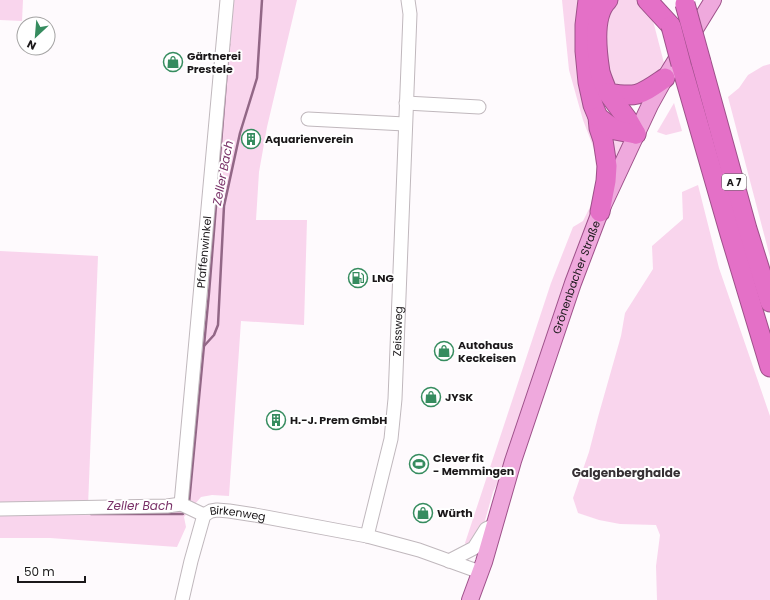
<svg xmlns="http://www.w3.org/2000/svg" width="770" height="600" font-family="Poppins,sans-serif">
<rect width="100%" height="100%" fill="#fefafd"/>
<g fill="#f9d5ed">
<path d="M0,0H23L22,21L0,20Z"/>
<path d="M230,0H297L267,127L259,172L256,220H307L304,325L241,321L229,496L212,495L201,497L184,517L186,527L177,547L50,538H0V512H178L182,507Z"/>
<path d="M562,0H581L598,142L597,197L507,464L493,492L484,524L468,547L465,543L551,283L573,227L583,221L591,205L597,175L594,149L583,120L569,70Z"/>
<path d="M616,0H639L651,13L664,63C647,86 648,84 620,89L613,83L606,72L603,35L609,5Z"/>
<path d="M770,64V257L728,97L739,88L748,75L763,66Z"/>
<path d="M674,103L682,131L666,135L657,132Z"/>
<path d="M611,133L626,137L611,168Z"/>
<path d="M698,185L719,268L770,416V600H657L656,566L660,535L656,525L620,524L599,520L578,513L573,498L589,452L598,417L621,336L625,313L653,269L652,246L683,219L682,192Z"/>
<path d="M0,251L98,256L88,506L0,508Z"/>
</g>
<g fill="none" stroke-linecap="round" stroke-linejoin="round">
<g stroke="#926786" stroke-width="2.5">
<path d="M204,346L214,335L218,325L224,206L240,133L257,78L262,0"/>
<path d="M189,503L209,293L229,44"/>
<path d="M91,514H183L185,510"/>
</g>
<defs>
<g id="minor">
<path d="M406,103L479,107"/>
<path d="M308,119L405,124"/>
<path id="s1" d="M181,504L227,0"/>
<path d="M0,509L167,506L181,504L204,515"/>
<path id="s2" d="M204,515L211,511L217,510L229,511L255,515L367,536L419,550L480,572"/>
<path id="s3" d="M367,536L391,439L395,399L410,14L408,0"/>
<path d="M449,561L474,548L486,529L494,525"/>
<path d="M182,600L191,561L204,515"/>
</g>
<g id="major">
<path id="s4" d="M470,600L484,562L513,461L573,283L600,212L650,105L665,78L713,0"/>
</g>
<g id="highway">
<path d="M588,0L585,25V51L588,82L593,105L598,117L599,128L603,140L607,166L606,181L600,212"/>
<path d="M608,0C592,15 597,53 600,72C602,79 605,86 608,93C638,98 640,95 665,78"/>
<path d="M647,0L671,26"/>
<path d="M701,62L747,229L770,302"/>
<path d="M681,64L730,234L770,367"/>
<path d="M608,93L628,120L636,134"/>
<path d="M598,117L615,130L636,134"/>
</g>
</defs>
<use href="#minor" stroke="#c0b8bd" stroke-width="15"/>
<use href="#major" stroke="#9e518a" stroke-width="18"/>
<use href="#highway" stroke="#9e518a" stroke-width="21"/>
<use href="#minor" stroke="#fff" stroke-width="13"/>
<use href="#major" stroke="#efa9dd" stroke-width="16"/>
<use href="#highway" stroke="#e470c7" stroke-width="19"/>
<defs>
<g id="highway-bridge">
<path d="M685,4L701,62"/>
<path d="M671,26L681,64"/>
</g>
</defs>
<use href="#highway-bridge" stroke="#9e518a" stroke-width="21" stroke-linecap="butt"/>
<use href="#highway-bridge" stroke="#e470c7" stroke-width="19"/>
</g>
<defs>
<symbol id="shop-ring" viewBox="-11 -11 22 22"><circle r="9.5" fill="#fff" stroke="#368c5f" stroke-width="1.5"/><path d="M-5-2.5h2.3a2.7 3.5 0 0 1 5.4 0H5L5.5 6h-11ZM-1.5-2.5h3a1.5 2.3 0 0 0-3 0Z" fill="#368c5f"/></symbol>
<symbol id="building-ring" viewBox="-11 -11 22 22"><circle r="9.5" fill="#fff" stroke="#368c5f" stroke-width="1.5"/><path d="M-4-6H4V6H1V3H-1V6H-4ZM-2.5-4.3h1.7v1.8h-1.7ZM.8-4.3h1.7v1.8H.8ZM-2.5-1h1.7V.8h-1.7ZM.8-1h1.7V.8H.8Z" fill="#368c5f"/></symbol>
<symbol id="fuel-ring" viewBox="-11 -11 22 22"><circle r="9.5" fill="#fff" stroke="#368c5f" stroke-width="1.5"/><path d="M-5.5-6h7V0h2V4h1.3V-2.5L3-4.5l.8-.8L6-3V5H2.5V1h-1V6h-7ZM-4.2-4.7v3.2H.2V-4.7Z" fill="#368c5f"/></symbol>
<symbol id="stadium-ring" viewBox="-11 -11 22 22"><circle r="9.5" fill="#fff" stroke="#368c5f" stroke-width="1.5"/><path d="M0-5a6.5 5 0 1 0 0 10a6.5 5 0 1 0 0-10ZM-3.5-1.8h7v3.6h-7Z" fill="#368c5f"/></symbol>
</defs>
<g fill-rule="evenodd">
<use href="#shop-ring" x="162" y="51" width="22" height="22"/>
<use href="#building-ring" x="240" y="128" width="22" height="22"/>
<use href="#fuel-ring" x="347" y="267" width="22" height="22"/>
<use href="#shop-ring" x="433" y="340" width="22" height="22"/>
<use href="#shop-ring" x="420" y="386" width="22" height="22"/>
<use href="#building-ring" x="265" y="409" width="22" height="22"/>
<use href="#stadium-ring" x="408" y="453" width="22" height="22"/>
<use href="#shop-ring" x="412" y="502" width="22" height="22"/>
</g>
<g text-anchor="middle" stroke-width="4" stroke-linejoin="round" paint-order="stroke">
<rect fill="#fff" stroke="#5f5d5f" stroke-width="1" x="722" y="174" width="24" height="16" rx="3"/>
<g font-size="10" font-weight="bold" fill="#1b181a">
<text x="734" y="186">A 7</text>
</g>
<g font-size="11" font-weight="bold" fill="#1b181a" stroke="#fff" text-anchor="start">
<text x="187" y="60">Gärtnerei<tspan x="187" dy="13">Prestele</tspan></text>
<text x="265" y="143">Aquarienverein</text>
<text x="372" y="282">LNG</text>
<text x="458" y="349">Autohaus<tspan x="458" dy="13">Keckeisen</tspan></text>
<text x="445" y="401">JYSK</text>
<text x="290" y="424">H.-J. Prem GmbH</text>
<text x="433" y="462">Clever fit<tspan x="433" dy="13">- Memmingen</tspan></text>
<text x="437" y="517">Würth</text>
</g>
<g font-size="11" fill="#1b181a" stroke="#fff">
<text dy="4" stroke="none"><textPath href="#s1" startOffset="253">Pfaffenwinkel</textPath></text>
<text dy="4" stroke="none"><textPath href="#s4" startOffset="340">Grönenbacher Straße</textPath></text>
<text dy="4" stroke="none"><textPath href="#s3" startOffset="208">Zeissweg</textPath></text>
<text dy="4" stroke="none"><textPath href="#s2" startOffset="35">Birkenweg</textPath></text>
</g>
<g font-size="12" font-style="italic" fill="#793168" stroke="#fff">
<text transform="translate(223 173) rotate(-79)" y="4">Zeller Bach</text>
<text x="140" y="510">Zeller Bach</text>
</g>
<g font-size="12" font-weight="bold" fill="#363034" stroke="#fff">
<text x="626" y="477">Galgenberghalde</text>
</g>
</g>
<g transform="translate(36 36) rotate(206)"><circle r="19" fill="#ffffff" stroke="#a4a3a3"/>
<path d="M0-3L7 15L0 10L-7 15Z" fill="#368c5f"/>
<text y="-6" font-size="11" font-weight="bold" text-anchor="middle" fill="#1b181a">N</text>
</g>
<path d="M18 576v6h67v-6" fill="none" stroke="#1b181a" stroke-width="2"/>
<text x="24" y="576" font-size="12" fill="#1b181a" stroke="#ffffff" stroke-width="3" paint-order="stroke">50 m</text>
</svg>
